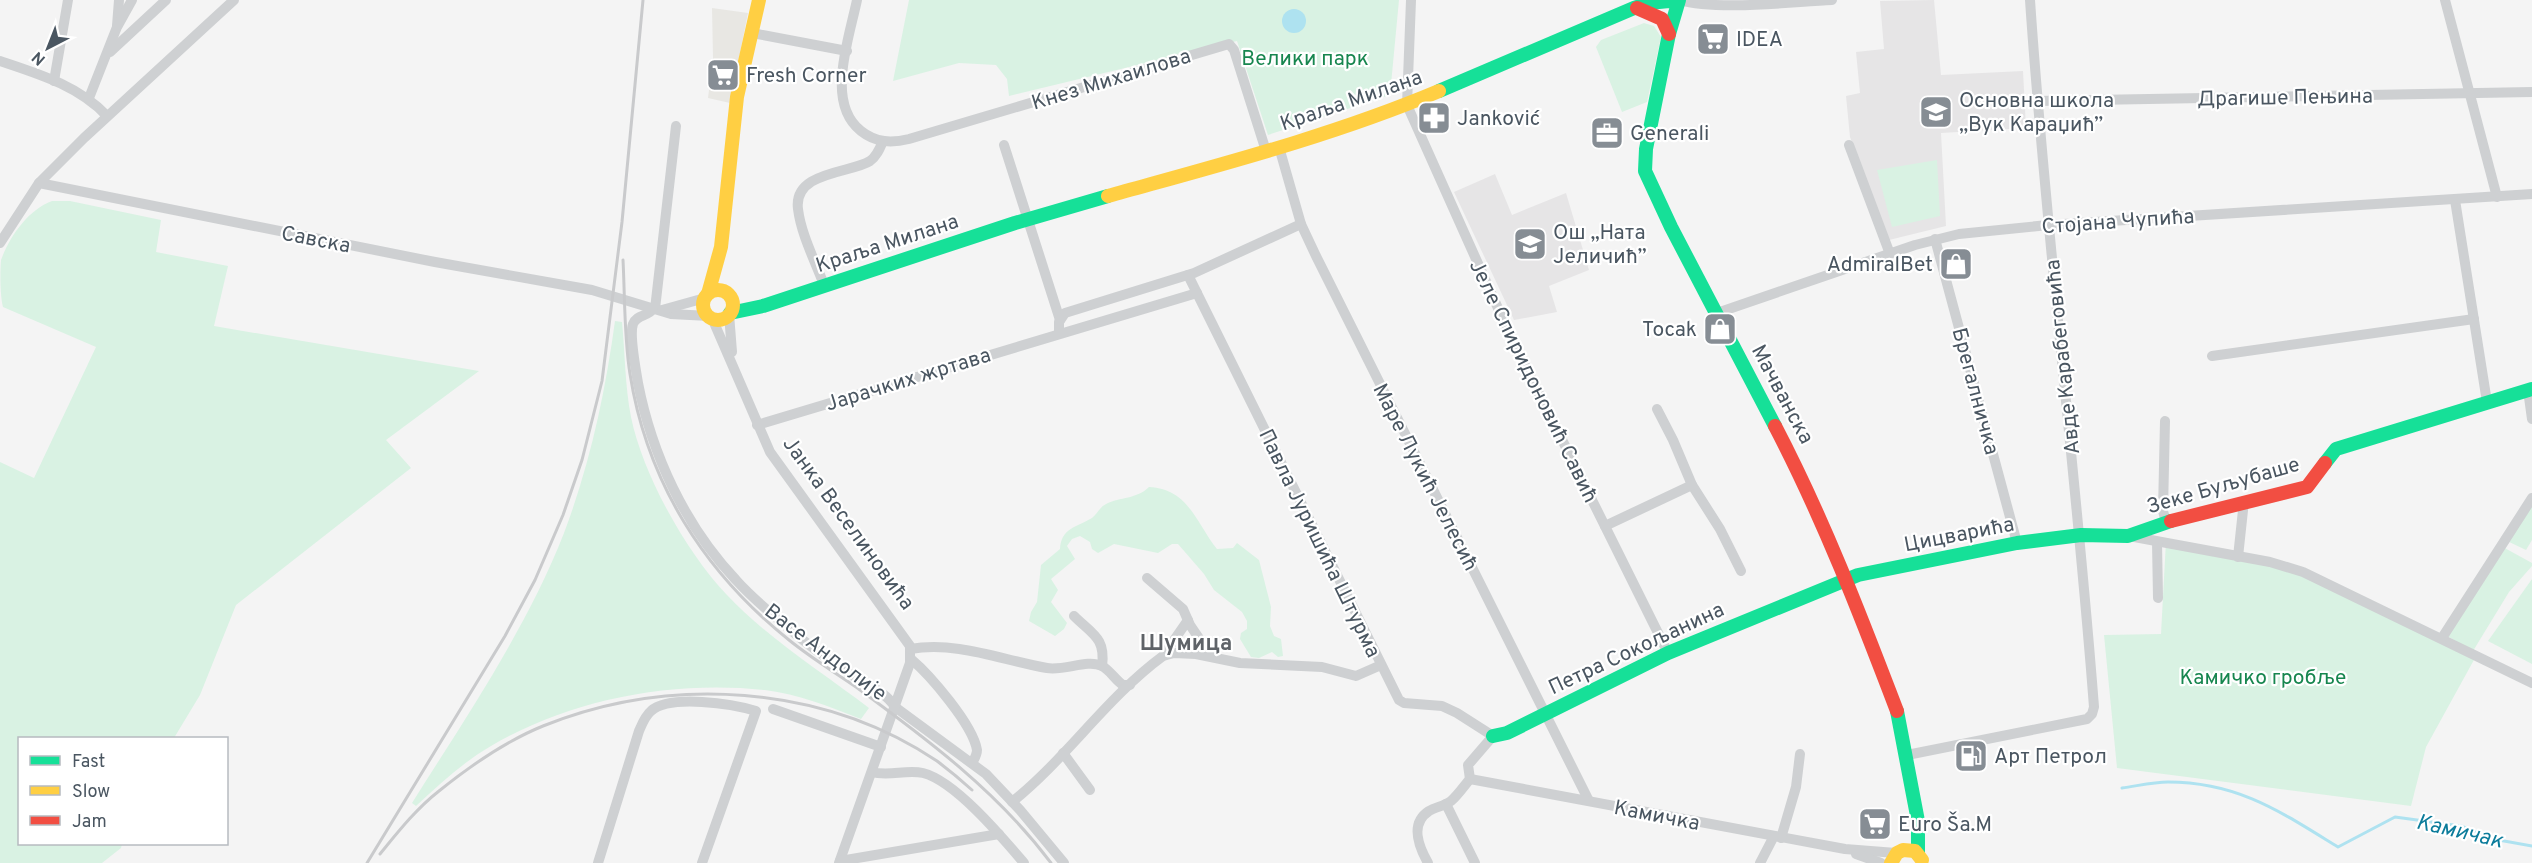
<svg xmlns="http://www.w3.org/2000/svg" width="2532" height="863" font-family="Overpass,sans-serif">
<rect width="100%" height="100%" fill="#f4f4f4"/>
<path fill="#e8e7e3" d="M712,8L748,13L730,103L708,98L713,58Z"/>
<g fill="#e6e5e6">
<path d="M1934,0L1941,75L2023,71L2026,128L1941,133L1946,226L1889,240L1850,137L1846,96L1860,93L1856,52L1884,49L1880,1Z"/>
<path d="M1495,174L1512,215L1566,193L1589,270L1549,286L1557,312L1514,320L1454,192Z"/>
</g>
<g fill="#d9f2e3">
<path d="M909,0H1399L1390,95L1268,135L1237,41L1009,96L1007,79L996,65L959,63L893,81Z"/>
<path d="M1644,23L1654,26L1661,37L1647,102L1622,112L1596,47L1601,40Z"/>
<path d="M1937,160L1940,216L1892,227L1877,170Z"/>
<path d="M52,201H70L161,220L156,252L228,266L214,326L479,371L386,440L411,468L236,605L200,695L174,738H20V844H122L121,848L102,863H0V462L34,478L96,347L3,307C0,295 0,273 1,260C10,236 28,210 52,201Z"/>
<path d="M615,321L622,322C625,353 625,386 631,417C643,475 686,552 727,595C766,637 823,673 869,708L861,719C830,707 798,694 765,690C672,680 571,699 491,746C463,762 439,785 416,806L412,803C466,717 527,628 564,533C590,464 605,394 615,321Z"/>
<path d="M1149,487C1189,489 1196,523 1217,549L1233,548L1237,543L1259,560L1271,607L1270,626L1274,636L1281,639L1283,656L1278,657L1272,652L1259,658L1251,657L1240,639L1241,633L1247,629V621L1242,612L1214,590L1204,574L1178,544H1172L1158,553L1114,544L1098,553L1092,549L1090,542L1080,536L1072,539L1067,546L1075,559L1051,579L1058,590L1051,602L1067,623L1064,629L1055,636L1029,621L1031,612L1037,602L1041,565L1060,549C1061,528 1077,527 1092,518C1097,514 1100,507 1106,504C1120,497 1137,499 1149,487Z"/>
<path d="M2532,498V540L2526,550L2505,540Z"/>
<path d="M2166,541L2298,573L2475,658L2426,747L2411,806L2117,768L2104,635L2161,634Z"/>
<path d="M2501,546L2532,563V566L2509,592L2473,651L2444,634Z"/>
<path d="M2532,579V664L2488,641Z"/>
</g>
<circle fill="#aee2f0" cx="1294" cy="21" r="12"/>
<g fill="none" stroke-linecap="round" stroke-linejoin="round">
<path stroke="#aee2f0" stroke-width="3" d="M2122,788C2137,786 2153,782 2168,782C2238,782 2281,812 2338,847L2395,817L2461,826L2493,839L2532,846"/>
<g stroke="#ced0d2" stroke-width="10">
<path d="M857,0C849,39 825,103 861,131C876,143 892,143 909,139L1229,44L1234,50L1266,151"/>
<path d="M1411,0L1407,105L1510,335L1668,653"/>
<path d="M1679,0C1719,11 1789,2 1832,0"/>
<path d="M2445,0L2497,197"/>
<path d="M117,26L119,0"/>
<path d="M752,33L847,51"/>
<path d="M110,52L166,0"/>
<path d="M0,61C39,74 79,86 107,116"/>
<path d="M54,81L68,0"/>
<path d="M89,98L117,27L132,0"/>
<path d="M2037,101L2532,92"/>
<path d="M1004,145L1060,320"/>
<path d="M1849,145L1890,254"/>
<path d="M1279,147L1301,224L1316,256L1589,801"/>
<path d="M39,183L84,138L234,0"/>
<path d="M2455,200L2487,402"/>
<path d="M1935,239L2017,543"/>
<path d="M0,243L39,183L435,262L592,290L671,314L709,316"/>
<path d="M1188,275L1399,700L1404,703L1442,706L1457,713L1493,736L1468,765L1470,779"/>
<path d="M824,285C815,261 801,234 798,209C793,171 852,173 870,161C877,156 880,148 883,141"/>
<path d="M654,308C648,317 637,314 633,324C629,335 636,370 638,383C652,455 685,526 736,580C754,600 776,618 797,635C814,650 833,662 852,675C867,685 886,692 895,707L986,774L1020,810L1064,863"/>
<path d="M655,309L676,126"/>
<path d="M662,310L705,298"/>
<path d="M1717,313L1915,245L1959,234L2048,225L2532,194"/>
<path d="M729,314L732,352"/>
<path d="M712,318L770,452L910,646V663L839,863"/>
<path d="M1059,333V322L1065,313L1194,273L1301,224"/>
<path d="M2212,356L2474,319"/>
<path d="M2528,390L2532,419"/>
<path d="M1657,409L1673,440L1692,485L1720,529L1741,571"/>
<path d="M2165,421L2163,511L2166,522"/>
<path d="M757,425L1197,293"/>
<path d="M1605,526L1692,485"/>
<path d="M2129,536L2270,562L2303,572L2532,683"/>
<path d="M2157,542L2158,598"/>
<path d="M2238,557L2244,501"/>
<path d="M1147,578L1183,609L1190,625L1211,656"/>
<path d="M1074,616C1092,634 1106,638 1102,666"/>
<path d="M2442,638L2532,498"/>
<path d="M910,649C958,641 1001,660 1047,668C1065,671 1087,659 1102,666C1111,671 1115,680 1123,685H1130"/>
<path d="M1163,656L1188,620"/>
<path d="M911,659C930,675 973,725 977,750C977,755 975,758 972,763"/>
<path d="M773,709L881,747"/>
<path d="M1063,753L1090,790"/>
<path d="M1907,755L2087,719L2092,714L2094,707C2076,471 2046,236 2030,0"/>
<path d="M872,772C889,777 906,769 923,773C955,781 1002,837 1024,863"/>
<path d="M1470,779L1845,849L1896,853"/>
<path d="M1012,802C1067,758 1106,698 1163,656L1174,653L1196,654L1240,663L1322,667L1356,676L1381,665"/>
<path d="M1446,804L1475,863"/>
<path d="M1781,838L1796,787L1800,754"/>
<path d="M1856,854L1881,863"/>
<path d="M840,861L999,834"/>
<path d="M598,863L639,731C642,724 645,716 651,711C670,694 733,704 756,711L702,863"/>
<path d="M1428,863C1419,847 1409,824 1429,811C1436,807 1444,806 1451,801C1458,795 1464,786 1470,779"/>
<path d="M1760,863L1774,836"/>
</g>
<g stroke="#16e098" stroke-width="14">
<path d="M1439,91L1634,8L1649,3L1679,0L1669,34L1646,149L1645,171L1671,227L1775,426"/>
<path d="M730,313L763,306L1015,223L1108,196"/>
<path d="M2325,463L2336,449L2532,389"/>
<path d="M1897,711L1918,821V854"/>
<path d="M1493,736L1507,733L1668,653L1858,575L2017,543L2081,535L2128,536L2171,521"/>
</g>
<g stroke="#ffcf43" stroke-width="14">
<path d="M1108,196C1219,165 1332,136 1439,91"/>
<circle cx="718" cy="305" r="15"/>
<path d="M708,294L721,247L737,97L759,0"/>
<path d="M1891,863L1897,853L1903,850L1915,851L1922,860"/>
</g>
<g stroke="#f24e42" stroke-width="14">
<path d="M1637,8L1662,19L1669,34"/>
<path d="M1775,426C1823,518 1860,614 1897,711"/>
<path d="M2171,521L2307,487L2325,463"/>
</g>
<g stroke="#c9cacc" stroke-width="3">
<path d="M623,260C625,298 624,337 630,374C647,482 704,572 789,640C810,657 834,672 856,687C927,739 998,792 1051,863"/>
<path d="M380,854C398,832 416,809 439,791C470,766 506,741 543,726C670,675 822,684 937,761C949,770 961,780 972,790"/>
<path d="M367,863L505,636L535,580L563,515L582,460L602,381L622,222L643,0"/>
</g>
</g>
<defs>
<symbol id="supermarket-square" viewBox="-11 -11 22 22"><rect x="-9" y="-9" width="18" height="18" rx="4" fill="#868d94" stroke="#fff"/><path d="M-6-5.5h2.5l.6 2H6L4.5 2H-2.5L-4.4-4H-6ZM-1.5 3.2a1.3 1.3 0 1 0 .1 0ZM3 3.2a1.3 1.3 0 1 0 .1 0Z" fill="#fff"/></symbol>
<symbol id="school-square" viewBox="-11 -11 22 22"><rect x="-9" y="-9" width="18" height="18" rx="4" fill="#868d94" stroke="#fff"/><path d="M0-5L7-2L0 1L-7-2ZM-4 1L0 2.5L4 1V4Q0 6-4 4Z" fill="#fff"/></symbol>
<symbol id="pharmacy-square" viewBox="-11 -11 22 22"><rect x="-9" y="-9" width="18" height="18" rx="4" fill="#868d94" stroke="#fff"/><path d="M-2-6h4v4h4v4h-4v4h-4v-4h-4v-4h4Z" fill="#fff"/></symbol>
<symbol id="office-square" viewBox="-11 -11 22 22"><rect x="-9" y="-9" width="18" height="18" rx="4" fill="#868d94" stroke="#fff"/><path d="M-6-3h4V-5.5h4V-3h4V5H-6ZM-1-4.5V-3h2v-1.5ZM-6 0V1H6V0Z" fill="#fff"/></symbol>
<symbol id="shop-square" viewBox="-11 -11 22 22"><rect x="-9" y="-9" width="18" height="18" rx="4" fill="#868d94" stroke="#fff"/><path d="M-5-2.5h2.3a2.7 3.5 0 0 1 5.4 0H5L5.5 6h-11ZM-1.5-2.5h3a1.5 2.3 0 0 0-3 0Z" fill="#fff"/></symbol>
<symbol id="fuel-square" viewBox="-11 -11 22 22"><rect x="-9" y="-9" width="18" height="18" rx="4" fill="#868d94" stroke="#fff"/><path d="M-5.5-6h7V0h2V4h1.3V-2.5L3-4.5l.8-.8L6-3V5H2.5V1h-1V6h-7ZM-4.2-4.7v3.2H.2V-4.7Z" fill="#fff"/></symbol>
</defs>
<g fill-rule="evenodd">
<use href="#supermarket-square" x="1694" y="20" width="38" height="38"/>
<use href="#supermarket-square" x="704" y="56" width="38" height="38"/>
<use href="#school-square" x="1917" y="93" width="38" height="38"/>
<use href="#pharmacy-square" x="1415" y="99" width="38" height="38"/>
<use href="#office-square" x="1588" y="114" width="38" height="38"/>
<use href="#school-square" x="1511" y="225" width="38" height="38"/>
<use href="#shop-square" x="1937" y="245" width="38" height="38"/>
<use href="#shop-square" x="1701" y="310" width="38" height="38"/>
<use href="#fuel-square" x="1952" y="737" width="38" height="38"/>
<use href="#supermarket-square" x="1856" y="805" width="38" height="38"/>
</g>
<g text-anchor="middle" stroke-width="4.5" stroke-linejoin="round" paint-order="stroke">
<g font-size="21" fill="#4a5661" stroke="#fff" text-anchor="start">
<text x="1736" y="46">IDEA</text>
<text x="746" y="82">Fresh Corner</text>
<text x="1959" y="107">Основна школа<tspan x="1959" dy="24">„Вук Караџић”</tspan></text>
<text x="1457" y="125">Janković</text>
<text x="1630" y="140">Generali</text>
<text x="1553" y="239">Ош „Ната<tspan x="1553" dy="24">Јеличић”</tspan></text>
<text x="1933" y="271" text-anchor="end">AdmiralBet</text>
<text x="1697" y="336" text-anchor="end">Tocak</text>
<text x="1994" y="763">Арт Петрол</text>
<text x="1898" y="831">Euro Ša.M</text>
</g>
<g font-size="21" fill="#17864f" stroke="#fff">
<text x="1305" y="65">Велики парк</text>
<text x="2263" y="684">Камичко гробље</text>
</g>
<g font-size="21" fill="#4a5661" stroke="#fff">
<text transform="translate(1111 79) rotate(-17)" y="7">Кнез Михаилова</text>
<text transform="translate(2285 97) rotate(-1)" y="7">Драгише Пењина</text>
<text transform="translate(1351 100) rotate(-19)" y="7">Краља Милана</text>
<text transform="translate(2118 221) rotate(-4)" y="7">Стојана Чупића</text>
<text transform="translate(316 239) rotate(11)" y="7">Савска</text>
<text transform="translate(887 243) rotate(-18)" y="7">Краља Милана</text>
<text transform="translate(2062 357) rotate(-96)" y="7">Авде Карабеговића</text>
<text transform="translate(908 379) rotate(-17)" y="7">Јарачких жртава</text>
<text transform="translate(1534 381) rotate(64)" y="7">Јеле Спиридоновић Савић</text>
<text transform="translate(1976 391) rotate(75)" y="7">Брегалничка</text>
<text transform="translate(1783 394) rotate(62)" y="7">Мачванска</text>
<text transform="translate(1426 477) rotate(63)" y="7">Маре Лукић Јелесић</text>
<text transform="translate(2223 485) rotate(-16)" y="7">Зеке Буљубаше</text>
<text transform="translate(849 523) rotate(54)" y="7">Јанка Веселиновића</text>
<text transform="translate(1959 534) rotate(-11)" y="7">Цицварића</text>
<text transform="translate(1320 543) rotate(64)" y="7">Павла Јуришића Штурма</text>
<text transform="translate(1636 648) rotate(-25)" y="7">Петра Сокољанина</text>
<text transform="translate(826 652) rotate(37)" y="7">Васе Андолије</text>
<text transform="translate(1657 815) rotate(11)" y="7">Камичка</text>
</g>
<g font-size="22" font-weight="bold" fill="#5f6368" stroke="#fff">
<text x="1186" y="650">Шумица</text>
</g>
<g font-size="22" font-style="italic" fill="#0c7c9b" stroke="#fff">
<text transform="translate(2460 830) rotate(13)" y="8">Камичак</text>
</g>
</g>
<rect x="18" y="737" width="210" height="108" fill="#ffffff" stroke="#b7bbc0" stroke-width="1.5"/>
<rect x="30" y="756" width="30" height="9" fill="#16e098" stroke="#b7bbc0" stroke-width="1.5"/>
<text x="72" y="767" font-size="18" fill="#4a5661">Fast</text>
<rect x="30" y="786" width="30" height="9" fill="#ffcf43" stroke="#b7bbc0" stroke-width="1.5"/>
<text x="72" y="797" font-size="18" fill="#4a5661">Slow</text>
<rect x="30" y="816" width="30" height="9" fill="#f24e42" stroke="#b7bbc0" stroke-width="1.5"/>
<text x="72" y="827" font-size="18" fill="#4a5661">Jam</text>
<g transform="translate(48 48) rotate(222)" stroke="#ffffff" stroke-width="4.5" paint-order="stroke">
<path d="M0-4.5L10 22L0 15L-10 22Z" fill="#4a5661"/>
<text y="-9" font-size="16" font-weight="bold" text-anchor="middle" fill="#4a5661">N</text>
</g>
</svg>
